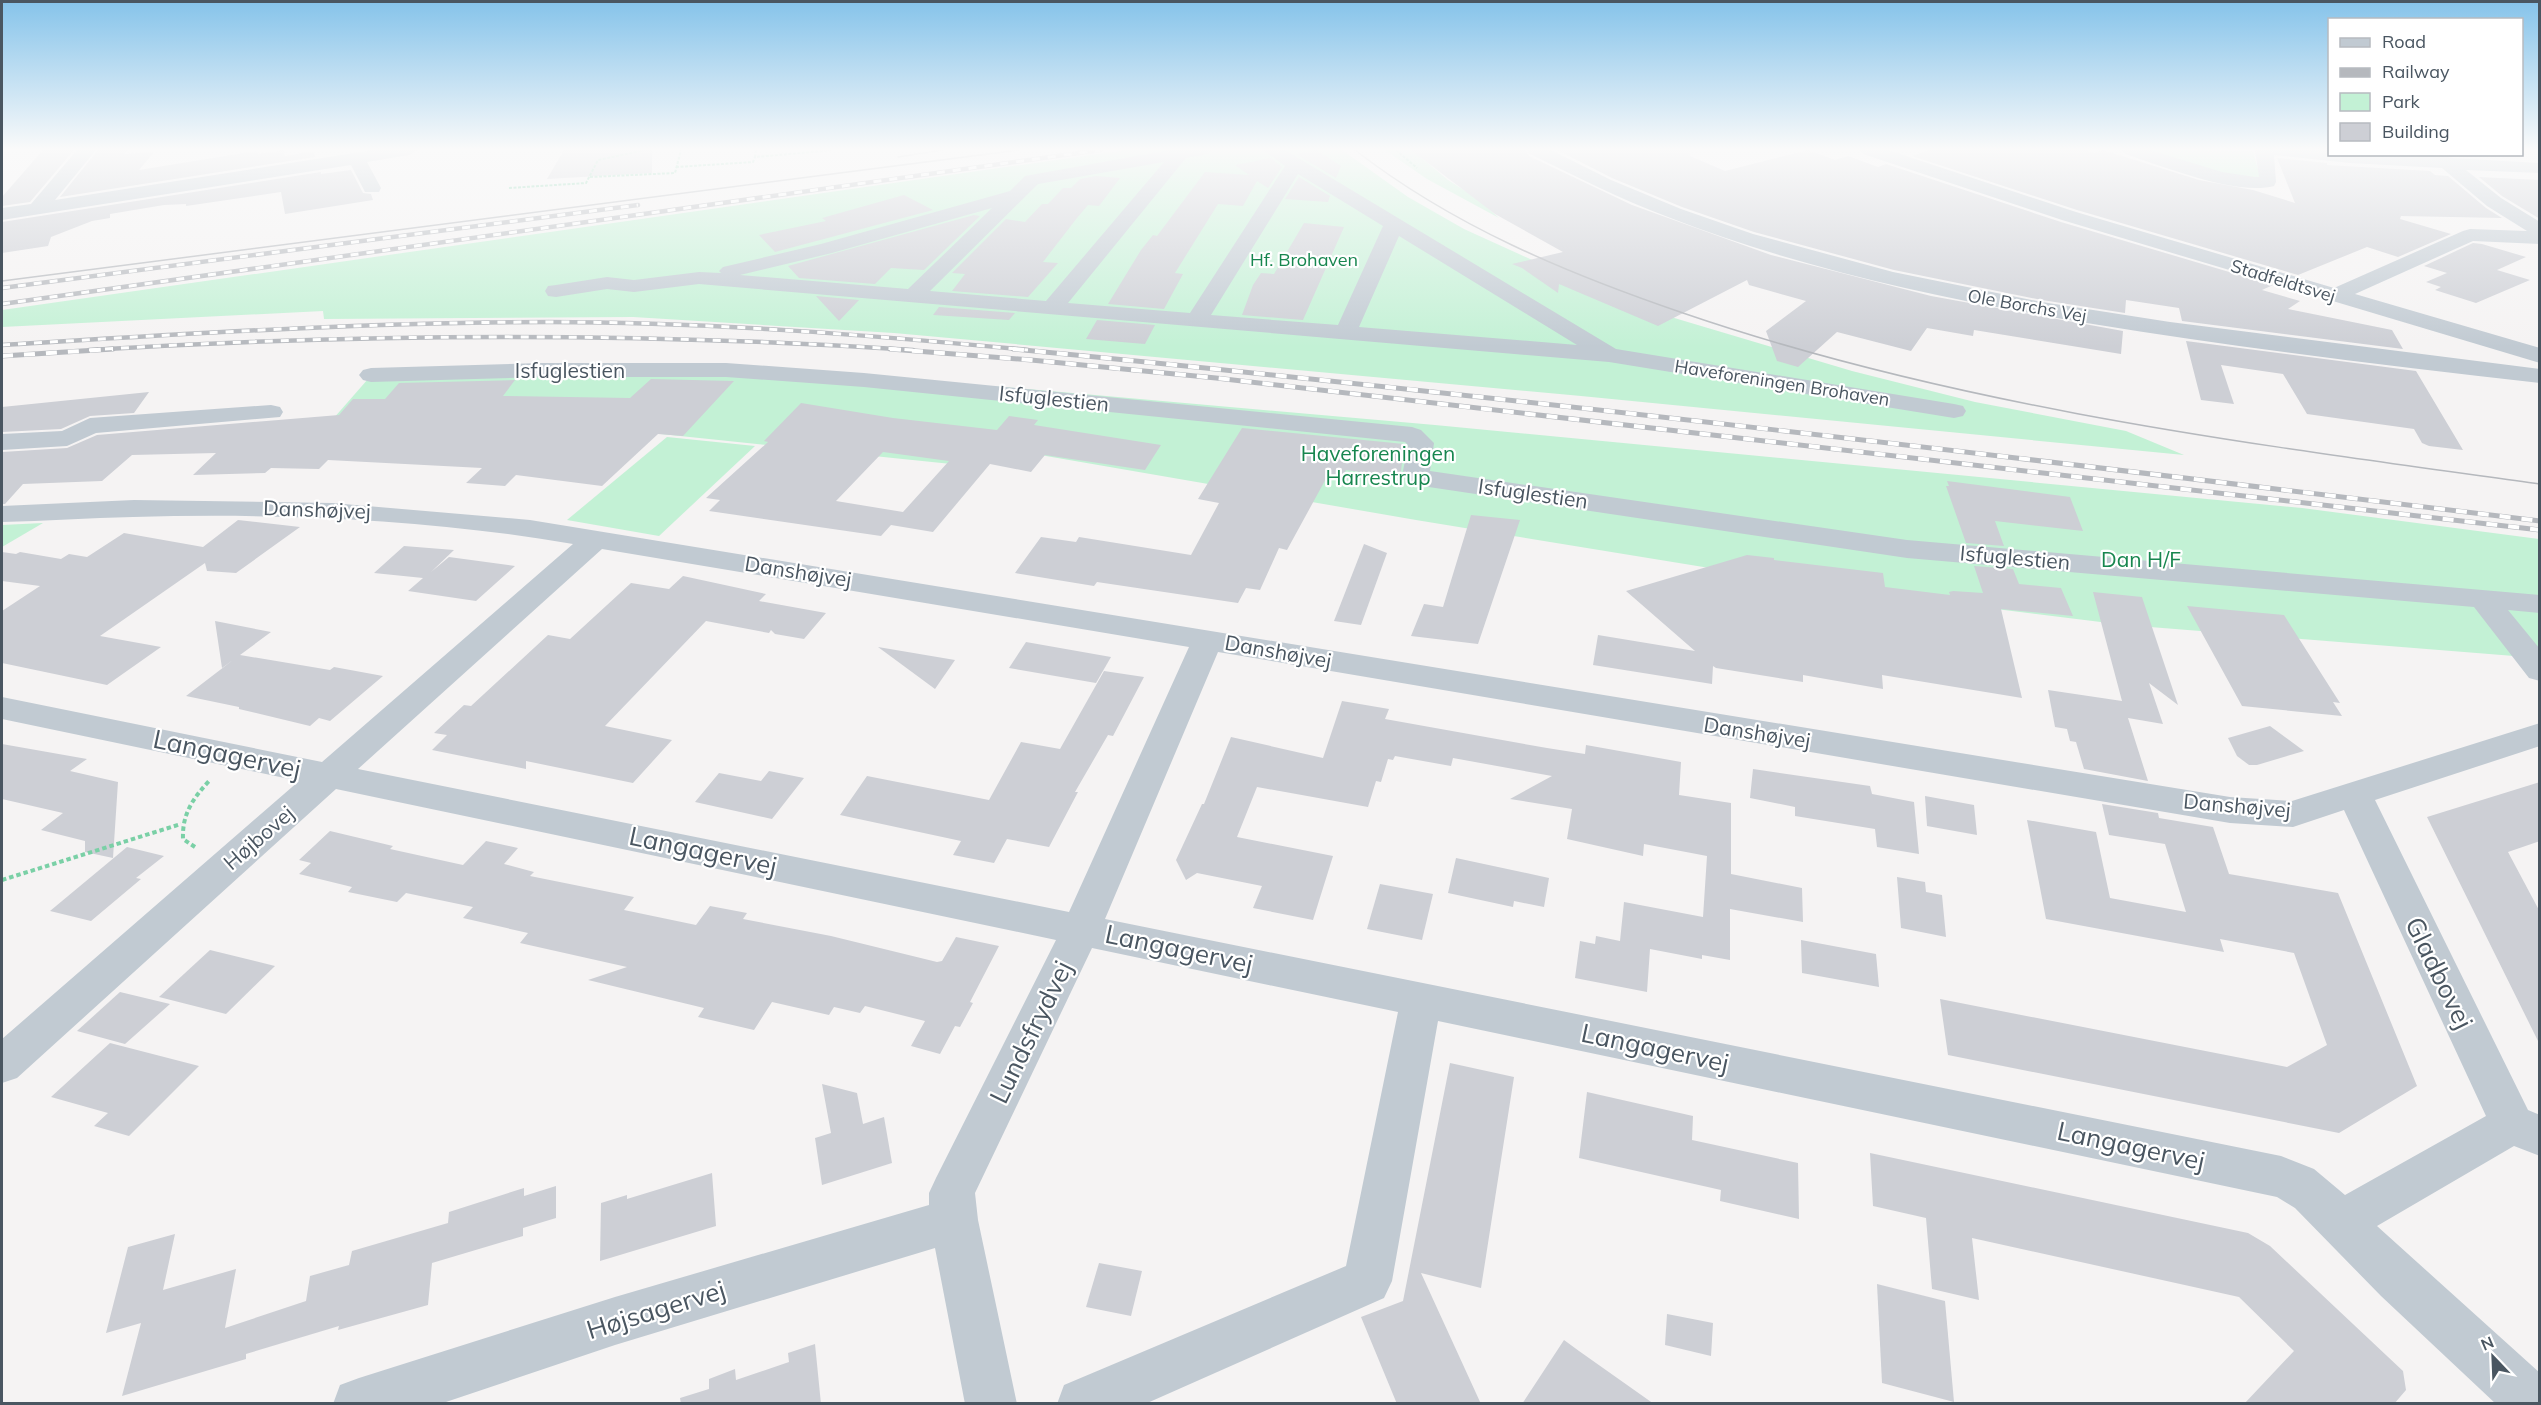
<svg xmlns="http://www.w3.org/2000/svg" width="2541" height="1405" font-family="Mulish,sans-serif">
<rect width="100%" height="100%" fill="#f5f3f3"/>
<g fill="#c3f1d5">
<path d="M1126,150H1342L1408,197L1464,229L1585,284L1671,317L1852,371L1975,402L2126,431L2184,455L1581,396L894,333L633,317L324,319L323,311L2,327V310Z"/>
<path d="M1385,150H1412L1448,180L1478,199L1499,218L1427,179Z"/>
<path d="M2141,150L2253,151L2260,177L2247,180Z"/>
<path d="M528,368L1004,387L1435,425L2302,508L2539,539V658L2125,625L1844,590L1416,520L1046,456L983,442L961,465L661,434L567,429L326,427L375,371Z"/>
<path d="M667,437L755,446L659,536L567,520Z"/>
<path d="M43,523L2,547V525Z"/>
</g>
<g fill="#cdcfd5" fill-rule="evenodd">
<path d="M43,150H74L30,202L2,206V197Z"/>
<path d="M98,150H128L124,154L154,152L139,170L256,151L258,154L284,150L285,156L313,151L315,157L60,197Z"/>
<path d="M564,150H652V173L547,179Z"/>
<path d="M1317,150L1341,166L1336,178L1296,154Z"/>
<path d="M1411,150H1525L1529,156L1632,205L1771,255L1931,296L2123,331L2121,354L1974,330L1973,336L1927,328L1911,351L1837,332L1798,367L1777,361L1766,331L1806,301L1749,285L1747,280L1658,326L1559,284L1558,293L1522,268L1512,264L1563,252L1495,214Z"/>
<path d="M1557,150H1690V156L1725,171L1808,150L1835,160L1848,156L1878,167L1886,164L2061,222L2273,285L2262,290L2300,301L2288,309L2392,330L2403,349L2182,321L2179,308L2126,300L2125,313L2042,300L1894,270L1754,232L1682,207L1612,178Z"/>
<path d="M1929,150H2085L2094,153L2103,150L2199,180L2253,190L2295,203L2277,158L2327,163V165L2430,171L2435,175L2448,176L2486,208L2502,218L2401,216L2400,219L2451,234L2398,257L2367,247L2298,275L2077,210L1912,156Z"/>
<path d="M1271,158L1282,167L1268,188L1257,181L1243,206L1218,204L1175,273L1183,274L1164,309L1108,304L1141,250L1153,235L1157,236L1205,172L1249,175L1235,165Z"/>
<path d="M351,170L363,193L371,194L373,200L285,214L281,192L186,206V204L164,205L110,214V218L92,221L51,237L48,246L2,253V222L321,172V174Z"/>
<path d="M1096,176L1120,178L1099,206L1088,205L1077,218L1043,262L1058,263L1028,297L952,291L965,274L952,273L1006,219L1025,222L1042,204H1048L1063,188H1071L1080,179Z"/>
<path d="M1299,177L1330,196L1328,202L1285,199Z"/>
<path d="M2479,177L2540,180V219L2502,196Z"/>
<path d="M904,195L933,210L775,252L759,235L826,221L822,218Z"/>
<path d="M974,215L980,216L924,270L891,268L875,284L799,278L788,266Z"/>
<path d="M1304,223L1344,227L1303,320L1242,315L1253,285L1261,273L1274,274Z"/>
<path d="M2473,243L2482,244L2526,257L2497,270L2530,280L2476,303L2435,290L2441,287L2426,282L2447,273L2424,266Z"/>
<path d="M816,296L859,300L839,321Z"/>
<path d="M939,307L1015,313L1009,320L933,315Z"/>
<path d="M1097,320L1155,325L1145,344L1086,339Z"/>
<path d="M2186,341L2416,371L2463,450L2429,446L2422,443L2414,429L2307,414L2283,374L2221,365L2234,404L2201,400Z"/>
<path d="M651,379L734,381L683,436L658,434L602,486L516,475L505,486L466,483L482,468L328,460L319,469L271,468L265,473L193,475L216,453L132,455L102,481L23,484L5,504H2V452L67,448L97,435L339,415L353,399H385L399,383L515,380L503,396L630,398Z"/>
<path d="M149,392L134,413L90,416L61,429L2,432V407Z"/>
<path d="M801,403L893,418L997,430L1009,416L1038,420L1034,425L1161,445L1145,470L1045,455L1031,472L990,464L933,532L891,525L881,536L709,511L720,500L706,498L768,442L764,441ZM883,452L949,461L903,512L836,501Z"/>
<path d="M1242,428L1404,444L1401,471L1403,475L1402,478L1346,470L1342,477L1328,475L1287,550L1279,548L1260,590L1246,588L1238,603L1097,582L1094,586L1015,573L1041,537L1076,542L1079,537L1191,555L1219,503L1198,499Z"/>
<path d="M1947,481L2070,497L2083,531L1995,521L2004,546L1966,543L1946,486H1949Z"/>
<path d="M1471,515L1520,520L1478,644L1411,636L1424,604L1443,607Z"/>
<path d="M238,520L300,527L236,573L207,571L205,563L100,636L161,647L107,685L2,663V611L40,586L2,581V552L16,554L20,552L61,559L69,554L87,557L124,533L203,547Z"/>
<path d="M1364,544L1387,553L1361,625L1334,621Z"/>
<path d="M404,546L454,550L431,572L449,557L515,566L476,601L408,591L423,578L374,573Z"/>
<path d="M1747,555L1774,558V560L1883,573L1885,587L1950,595L1949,592L1953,591L1983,593L1974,566L2013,569L2019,584L2061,588L2073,616L2001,609L2022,698L1882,675L1883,689L1803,675V682L1716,668L1713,666L1712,684L1593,665L1598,635L1695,651L1626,591Z"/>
<path d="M683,576L766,594L759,601L826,613L804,639L775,634L771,630L769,633L706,621L605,726L672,740L633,783L526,761V769L432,750L447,735L434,733L464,705L471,706L548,635L570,639L631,583L669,589Z"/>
<path d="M2093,592L2142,597L2178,705L2149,683L2163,724L2128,718L2148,781L2084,769L2076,742L2070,741L2067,729L2055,727L2048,690L2122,701Z"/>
<path d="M2187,606L2284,615L2340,703L2333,702L2342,716L2242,706Z"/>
<path d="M215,621L271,632L240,655L330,670L334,667L383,676L330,721L319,718L310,726L239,709V707L186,696L233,660L222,668Z"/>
<path d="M1026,642L1111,657L1096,683L1009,668Z"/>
<path d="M878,647L955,660L935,689Z"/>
<path d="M1104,671L1144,677L1113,736L1108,735L1075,792H1078L1049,847L1007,839L994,863L953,855L961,841L840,815L867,776L989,800L1021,742L1060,749Z"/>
<path d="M1342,701L1389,709L1385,719L1547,748L1585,754L1586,745L1681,762L1679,795L1731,803V874L1802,888L1803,922L1730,909V960L1702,955V959L1650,949L1647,992L1575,978L1580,941L1595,944L1596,936L1620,941L1624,902L1703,917L1707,856L1644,844L1643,856L1567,839L1572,809L1510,799L1552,776L1453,758L1451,766L1395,756L1393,760L1388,759L1381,782L1376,781L1368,807L1257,787L1237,837L1333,856L1313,920L1253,908L1262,886L1197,873L1186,880L1176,860L1202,804H1204L1231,737L1323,758Z"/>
<path d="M2270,726L2304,751L2257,765H2249L2237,756L2228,738Z"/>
<path d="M2,744L87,759L70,771L118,782L113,858L85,852V841L41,830L63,813L2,799Z"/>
<path d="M1753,769L1870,786L1872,794L1914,802L1919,854L1877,847L1875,829L1795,816V807L1750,798Z"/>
<path d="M769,771L804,778L772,819L695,802L719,773L761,781Z"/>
<path d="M2540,782V841L2508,852L2540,912V1045L2427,817Z"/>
<path d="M1925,796L1974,805L1977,835L1927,826Z"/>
<path d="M2102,804L2158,813L2159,818L2213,827L2229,874L2338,893L2417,1086L2339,1133L1948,1055L1940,999L2287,1067L2327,1045L2294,953L2220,939L2224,952L2046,919L2027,820L2096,832L2110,898L2186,912L2165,844L2109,835Z"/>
<path d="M330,831L393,846L390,849L463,865L486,841L518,848L504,864L534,872L530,876L634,897L624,910L696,925L710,906L747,913L743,919L831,936L937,962L942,961L956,937L999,946L970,1002L973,1003L960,1027L955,1026L940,1054L911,1046L925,1021L865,1006L860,1013L834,1007L829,1015L772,1002L754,1030L698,1017L704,1008L588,980L627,967L520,943L528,933L463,918L473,907L406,893L397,902L348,892L352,887L299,874L311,863L299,860Z"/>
<path d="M127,847L164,856L136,878L141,879L91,921L50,911Z"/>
<path d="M1456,858L1549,878L1544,907L1514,901L1513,907L1448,893Z"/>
<path d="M1897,877L1925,882L1926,892L1942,895L1946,937L1901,928Z"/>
<path d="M1380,884L1433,894L1422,940L1367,929Z"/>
<path d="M1801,940L1876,954L1879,987L1802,973Z"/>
<path d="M210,950L275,966L226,1014L159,997Z"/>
<path d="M120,992L170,1004L125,1044L77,1031Z"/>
<path d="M110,1043L199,1066L129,1136L94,1126L108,1113L51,1097Z"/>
<path d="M1450,1063L1514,1077L1481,1288L1421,1273L1481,1404H1397L1361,1317L1403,1301Z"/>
<path d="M822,1084L857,1093L863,1124L884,1117L892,1163L822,1185L815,1138L831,1133Z"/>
<path d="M1587,1092L1693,1116L1692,1140L1798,1163L1799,1219L1720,1201L1721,1190L1579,1158Z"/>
<path d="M1870,1153L2248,1233L2270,1246L2403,1371L2406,1390L2394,1404H2244L2294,1351L2239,1297L1972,1238L1979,1300L1932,1289L1926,1218L1873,1206Z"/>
<path d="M712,1173L716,1226L600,1261L601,1203L627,1195V1199Z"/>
<path d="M556,1186V1218L523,1228V1236L432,1263L428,1305L338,1330L339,1326L246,1354V1359L122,1396L141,1323L106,1333L128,1247L175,1234L163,1290L236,1269L225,1328L306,1301L310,1276L349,1265L352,1251L448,1223L449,1212L524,1188V1196Z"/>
<path d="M1099,1263L1142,1271L1131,1316L1086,1307Z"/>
<path d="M1877,1284L1945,1301L1954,1402L1882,1383Z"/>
<path d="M1667,1314L1713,1323L1711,1356L1665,1345Z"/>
<path d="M1564,1340L1579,1351L1654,1404H1522Z"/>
<path d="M815,1344L821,1404H681L680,1398L709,1389V1379L735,1369L736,1380L789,1362L788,1353Z"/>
</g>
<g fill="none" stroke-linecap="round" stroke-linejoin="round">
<g stroke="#7ad0a6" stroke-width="2" stroke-dasharray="3 1.5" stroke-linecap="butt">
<path d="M756,150L755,157L834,150"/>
<path d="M1396,150L1417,168"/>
<path d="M676,167L753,162L755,157"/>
<path d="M590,177L675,173L681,150"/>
<path d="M509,188L586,183L598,160L645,150"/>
</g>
<g stroke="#7ad0a6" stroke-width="4" stroke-dasharray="4.5 3" stroke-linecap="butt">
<path d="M195,847L183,839C182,814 193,798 210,780"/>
<path d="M2,880L181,824"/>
</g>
<g fill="#c1cad2" fill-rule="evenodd">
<path d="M77,150H96L55,200L373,150H418L409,155L367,162L381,188L379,192H365L351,165L2,220V208L31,204Z"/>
<path d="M1170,150H1211L1208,154L1186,158L1068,303L1190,313L1285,166L1263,150H1285L1616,349L1954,404L1963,406L1966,411L1963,416L1954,418L1609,362L699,284L634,292L607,289L556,297L548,296L545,291L548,286L556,285L607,277L634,280L699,272L721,273L719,271L723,267L821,244L1010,191L1025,176ZM1164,162L1046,301L930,291L1038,184ZM1298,174L1383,226L1338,325L1211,315ZM992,208L908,289L740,275L832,253ZM1399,236L1577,345L1359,327Z"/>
<path d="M1527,150H1551L1611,180L1681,209L1753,234L1893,272L2042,302L2170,322L2540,369V383C2390,366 2241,348 2093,324C1949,300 1804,270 1668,217C1620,199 1575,176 1530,154Z"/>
<path d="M1860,150H1888L2076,212L2334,288L2463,231L2470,229L2527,231L2487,206L2442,168L2350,163L2274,155L2276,182L2274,186C2235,196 2163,166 2125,154L2122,150H2150L2222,172L2255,177H2259L2255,150H2328L2330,154L2436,157L2443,155L2451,158L2540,163V173L2466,170L2501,198L2540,222V244L2473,241L2355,294L2540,348V363L2062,220L1863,154Z"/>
<path d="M541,363H726L864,373L1412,427L1421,430L1434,443L1430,471L1907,540L2540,595V613L2508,610L2540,649V681L2529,678L2474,607L1907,558L1422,486L1413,484L1403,471L1408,445L1405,442L864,387L726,377H541L371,382L363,380L359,375L363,370L371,368Z"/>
<path d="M271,405L280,407L283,412L280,417L96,433L67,446L2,450V434L62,431L90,418Z"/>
<path d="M134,500L332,503L530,520L2230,797L2292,801L2540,723V746L2375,800L2528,1110L2540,1115V1156L2514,1146L2377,1226L2540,1373V1404H2496L2381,1296L2295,1208L2277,1197L1438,1021L1392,1281L1384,1298L1145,1404H1057L1064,1385L1346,1266L1398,1012L1092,948L975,1193L978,1220L1017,1404H965L935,1248L615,1345L440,1404H333L340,1385L359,1378L615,1297L929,1205V1193L936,1178L1056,940L336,789L17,1078L2,1083V1039L299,781L2,719V697L322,762L573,544C429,519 280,513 133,517C89,518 45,521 2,522V506ZM602,549L1189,647L1069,912L358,769ZM1218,652L2230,823L2293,827L2344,810L2486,1116L2345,1195L2314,1169L2281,1156L1105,919Z"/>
</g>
<g stroke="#b5b8bd" stroke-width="1.5">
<path d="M1355,150C1453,226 1566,273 1683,313C1960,408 2252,444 2540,484"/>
<path d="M898,157L943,150"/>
<path d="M2,281L1019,150"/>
</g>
<defs>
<g id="rail-far1">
<path d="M2,288L638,205"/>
<path d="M2,304L1100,150"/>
<path d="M2,345C184,334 366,322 549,322C709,322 869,335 1028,350"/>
<path d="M89,350C363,333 638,332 913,350"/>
</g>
<g id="rail">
<path d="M890,349L1031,360L1216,378L2540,530"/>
<path d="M1013,349C1523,398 2031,459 2540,521"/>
<path d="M2,356L113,349"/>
</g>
</defs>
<use href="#rail-far1" stroke="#b5b8bd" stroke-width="4.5"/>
<use href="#rail" stroke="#b5b8bd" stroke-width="5"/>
<use href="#rail-far1" stroke="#fff" stroke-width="3" stroke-dasharray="8" stroke-linecap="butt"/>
<use href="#rail" stroke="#fff" stroke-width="4" stroke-dasharray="11" stroke-linecap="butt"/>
</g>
<linearGradient id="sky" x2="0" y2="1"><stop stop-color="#85c3ea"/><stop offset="0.43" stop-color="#fafafa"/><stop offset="1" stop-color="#fafafa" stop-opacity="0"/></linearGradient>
<rect width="2541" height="347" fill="url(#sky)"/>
<g text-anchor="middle" stroke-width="4.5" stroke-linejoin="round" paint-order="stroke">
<g font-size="18" fill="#17864f" stroke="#fff">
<text x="1304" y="266">Hf. Brohaven</text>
</g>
<g font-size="18" fill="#4a5661" stroke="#fff">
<text transform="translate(2283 281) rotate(17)" y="6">Stadfeldtsvej</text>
<text transform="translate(2027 306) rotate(10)" y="6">Ole Borchs Vej</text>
<text transform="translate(1782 383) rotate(9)" y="6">Haveforeningen Brohaven</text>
</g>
<g font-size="21" fill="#4a5661" stroke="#fff">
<text x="570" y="378">Isfuglestien</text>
<text transform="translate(1054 399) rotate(6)" y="7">Isfuglestien</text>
<text transform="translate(1533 494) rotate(8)" y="7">Isfuglestien</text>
<text transform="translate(317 510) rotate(2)" y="7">Danshøjvej</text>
<text transform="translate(2015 558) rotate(5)" y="7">Isfuglestien</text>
<text transform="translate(798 572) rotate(9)" y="7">Danshøjvej</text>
<text transform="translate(1278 652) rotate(10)" y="7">Danshøjvej</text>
<text transform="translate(1757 733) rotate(9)" y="7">Danshøjvej</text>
<text transform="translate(2237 806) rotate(5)" y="7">Danshøjvej</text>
<text transform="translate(259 838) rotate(-41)" y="7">Højbovej</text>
</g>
<g font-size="21" fill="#17864f" stroke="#fff">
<text x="1378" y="461">Haveforeningen<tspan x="1378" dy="24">Harrestrup</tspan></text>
<text x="2141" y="567">Dan H/F</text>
</g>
<g font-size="26" fill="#4a5661" stroke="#fff">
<text transform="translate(227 754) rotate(12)" y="9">Langagervej</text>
<text transform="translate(703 851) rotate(12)" y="9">Langagervej</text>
<text transform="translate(1179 949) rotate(12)" y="9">Langagervej</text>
<text transform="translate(2439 973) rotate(64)" y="9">Gladbovej</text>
<text transform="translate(1031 1032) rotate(-64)" y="9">Lundsfrydvej</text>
<text transform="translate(1655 1048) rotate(12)" y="9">Langagervej</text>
<text transform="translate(2131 1146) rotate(12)" y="9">Langagervej</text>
<text transform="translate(656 1310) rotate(-17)" y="9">Højsagervej</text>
</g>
</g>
<rect width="2541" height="1405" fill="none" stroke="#4a5661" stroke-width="6"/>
<rect x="2328" y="18" width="195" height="138" fill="#ffffff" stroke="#b7bbc0" stroke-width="1.5"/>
<rect x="2340" y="38" width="30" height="9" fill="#c1cad2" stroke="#b7bbc0" stroke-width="1.5"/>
<text x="2382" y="48" font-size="18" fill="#4a5661">Road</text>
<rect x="2340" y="68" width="30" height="9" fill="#b5b8bd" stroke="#b7bbc0" stroke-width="1.5"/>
<text x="2382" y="78" font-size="18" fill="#4a5661">Railway</text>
<rect x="2340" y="93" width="30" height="18" fill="#c3f1d5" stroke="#b7bbc0" stroke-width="1.5"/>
<text x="2382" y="108" font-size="18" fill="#4a5661">Park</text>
<rect x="2340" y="123" width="30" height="18" fill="#cdcfd5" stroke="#b7bbc0" stroke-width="1.5"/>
<text x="2382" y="138" font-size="18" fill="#4a5661">Building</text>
<g transform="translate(2493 1357) rotate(337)" stroke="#ffffff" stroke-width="4.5" paint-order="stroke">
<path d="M0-4.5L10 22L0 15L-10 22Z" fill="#4a5661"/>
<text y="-9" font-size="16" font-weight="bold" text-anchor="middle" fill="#4a5661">N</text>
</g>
</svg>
